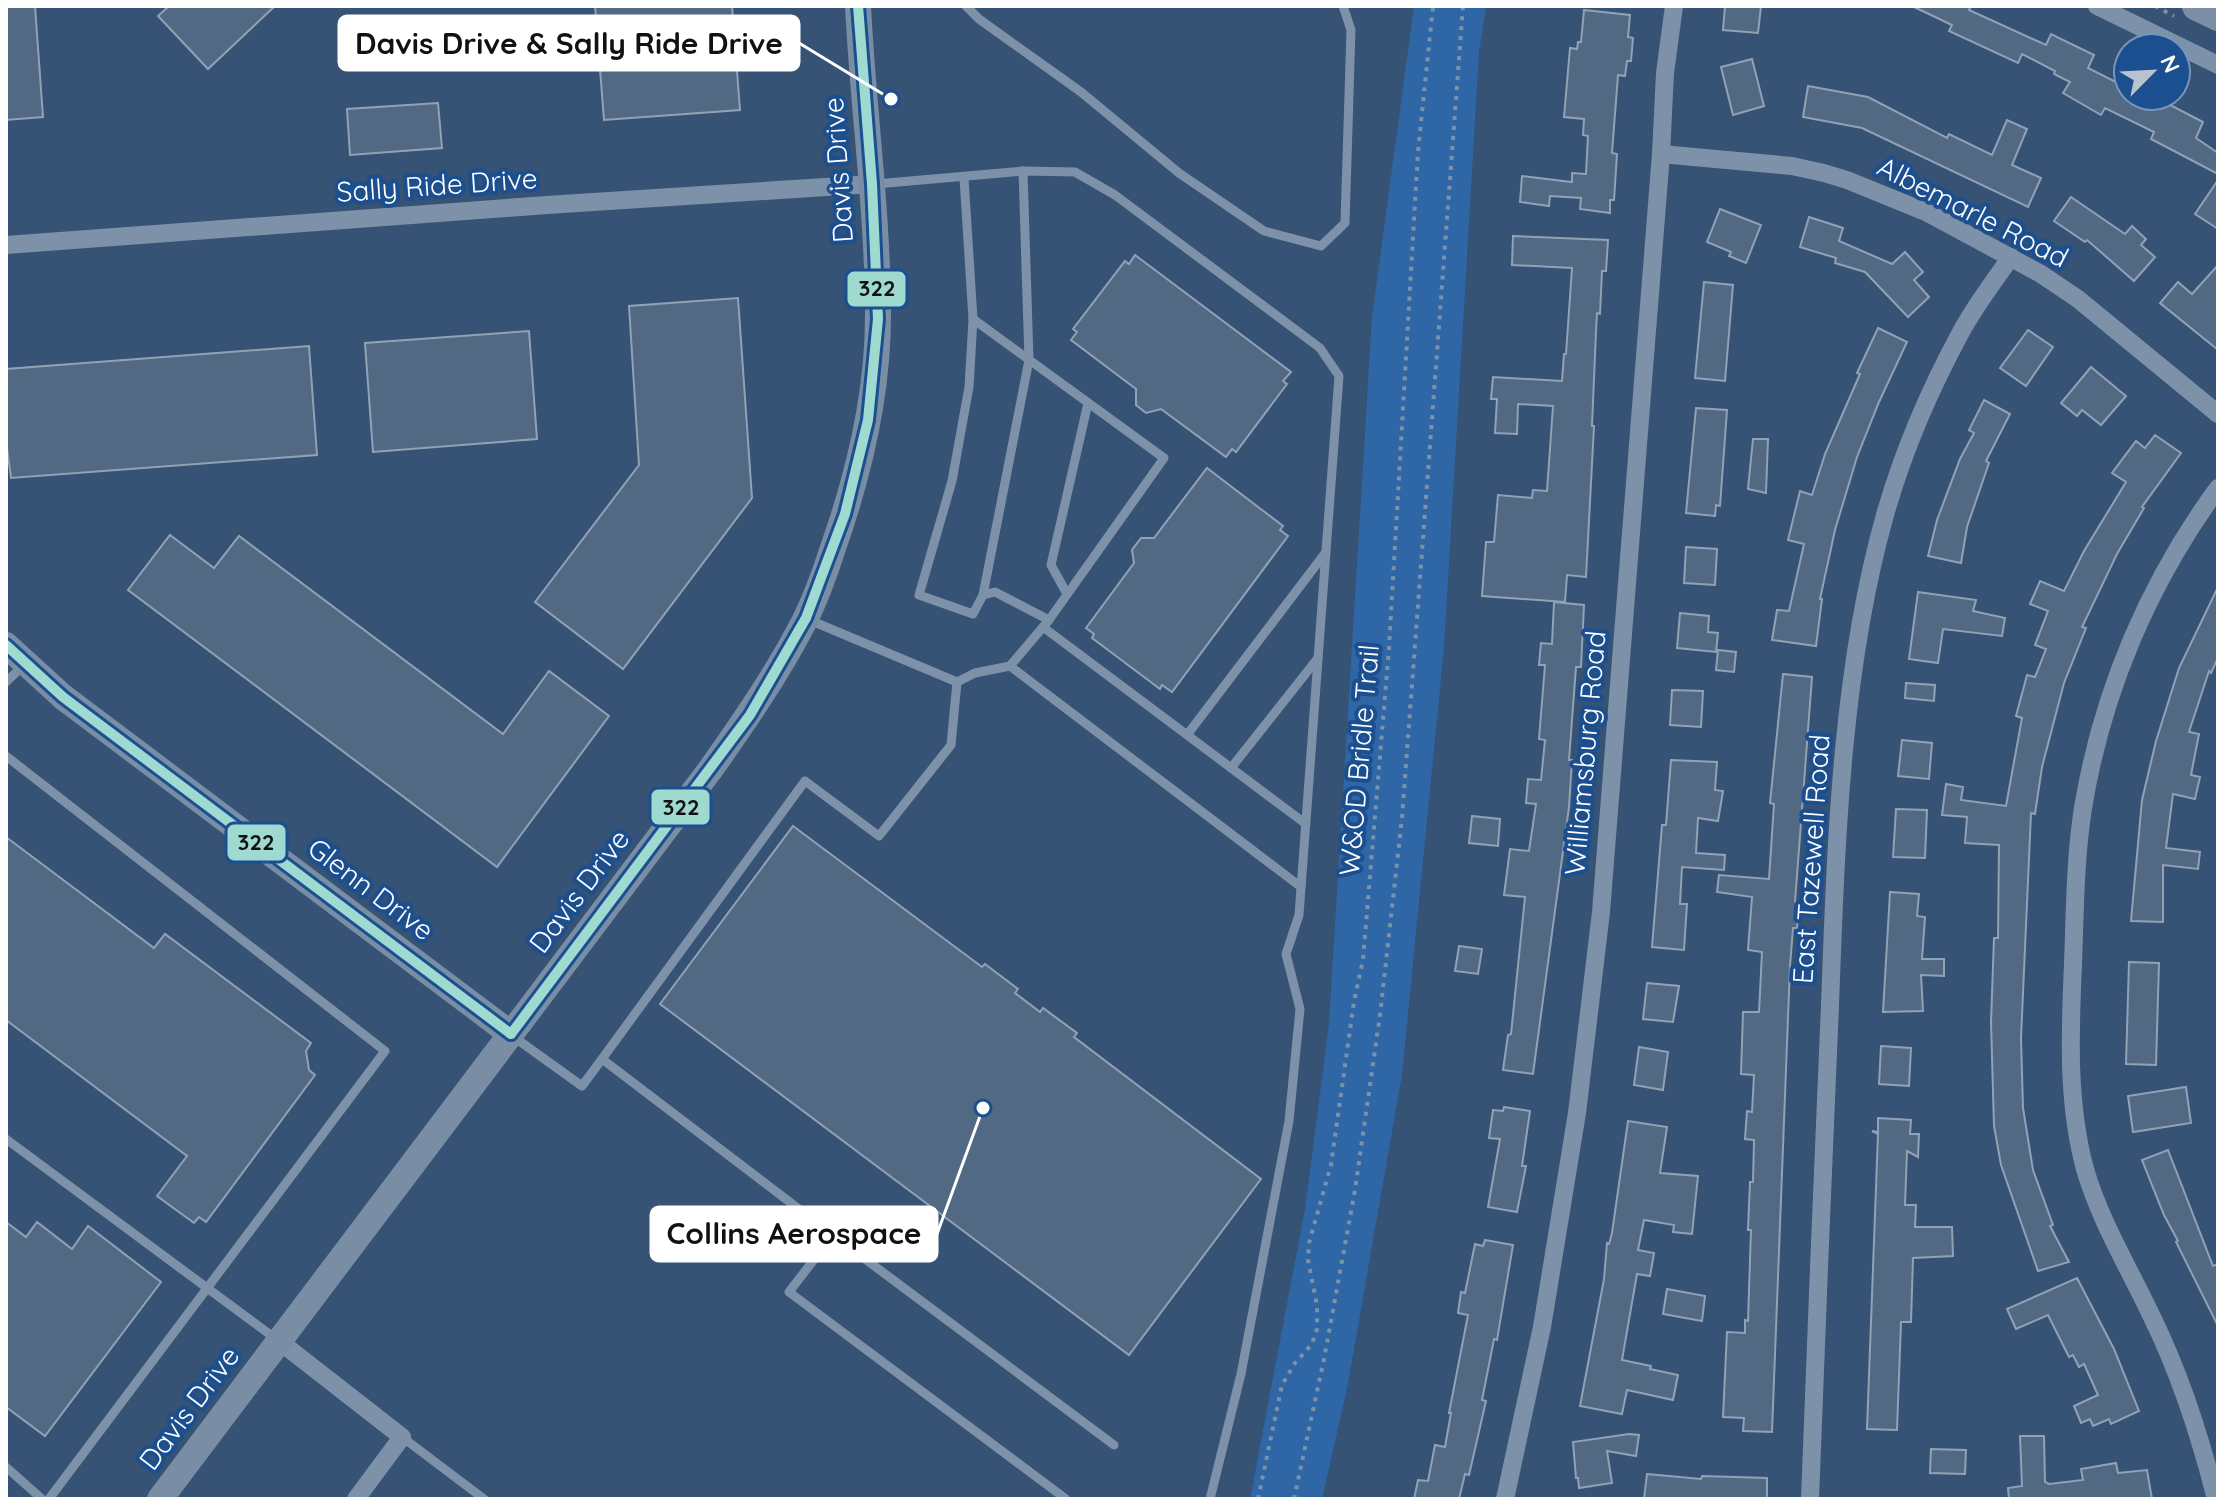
<svg xmlns="http://www.w3.org/2000/svg" width="2224" height="1505" font-family="Quicksand,sans-serif">
<rect width="100%" height="100%" fill="#365274"/>
<path fill="#2f66a5" d="M1414,6H1486L1479,53L1444,648L1402,1075L1347,1389L1322,1499H1250L1305,1209L1329,1024L1372,317Z"/>
<g fill="#526984" stroke="#92a2b6" stroke-width="2">
<path d="M6,6H35L43,117L6,120Z"/>
<path d="M169,6H275L208,69L158,16Z"/>
<path d="M595,6H732L740,110L604,120Z"/>
<path d="M1725,6H1761L1758,33L1723,30Z"/>
<path d="M1912,6H1971L1969,10L2046,45L2051,34L2094,55L2088,68L2128,88V96H2153L2203,122L2196,138L2218,153V174L2151,139L2154,132L2105,108L2101,115L2063,93L2070,82L2054,74L2055,71L2022,54L2018,63L1949,31L1952,25Z"/>
<path d="M1584,10L1630,15L1628,37L1633,38L1631,61H1627L1625,76L1618,75L1612,153L1617,154L1614,200H1610V213L1580,209L1581,198L1550,196L1549,206L1520,202L1522,176L1572,182V173L1586,174L1588,136L1583,135L1584,119L1564,117L1570,48L1577,49L1578,42H1581Z"/>
<path d="M1752,59L1764,106L1733,115L1721,67Z"/>
<path d="M1808,86L1868,97L1947,138L1949,134L1992,155L2007,120L2027,129L2012,165L2041,178L2028,207L1862,128L1803,117Z"/>
<path d="M438,103L442,148L350,155L347,109Z"/>
<path d="M2218,180V229L2195,214Z"/>
<path d="M2071,197L2125,234L2132,226L2146,239L2141,245L2155,257L2134,281L2087,240L2085,242L2054,221Z"/>
<path d="M1720,209L1761,225L1746,263L1729,256L1731,252L1707,242Z"/>
<path d="M1809,217L1843,228L1839,241L1892,264L1905,252L1923,272L1914,280L1929,297L1908,317L1865,272L1835,263L1836,258L1800,247Z"/>
<path d="M1513,236L1608,240L1606,271H1602L1600,314L1597,313L1596,331L1592,426H1594L1586,577L1567,575L1565,602L1482,596L1486,542H1494L1498,495L1532,498L1533,490L1547,491L1553,406L1518,404L1517,434L1495,433L1497,399H1491L1493,377L1562,381L1564,354H1566L1572,268L1512,265Z"/>
<path d="M1135,255L1291,372L1283,381L1287,384L1236,452L1232,449L1226,457L1161,409L1146,413L1136,405V389L1071,340L1077,332L1073,329L1125,261L1129,264Z"/>
<path d="M2218,265V350L2160,303L2178,282L2192,294Z"/>
<path d="M1704,282L1733,285L1725,381L1695,378Z"/>
<path d="M738,298L752,498L623,669L535,602L639,465L629,306Z"/>
<path d="M1878,328L1907,342L1879,402L1857,457L1835,530L1820,599H1822L1816,646L1772,640L1777,610L1789,611L1804,544L1788,540L1800,491L1812,495L1825,454L1860,374L1857,373Z"/>
<path d="M2028,330L2053,347L2026,386L2000,368Z"/>
<path d="M529,331L537,439L373,452L365,343Z"/>
<path d="M309,346L317,455L11,478L6,440V369Z"/>
<path d="M2091,367L2126,396L2101,425L2082,410L2077,416L2061,403Z"/>
<path d="M1984,400L2010,414L1986,461L1989,463L1967,527L1961,563L1928,556L1937,520L1960,459L1974,433L1969,430Z"/>
<path d="M1696,408L1727,410L1720,506L1716,505L1715,516L1686,513Z"/>
<path d="M2155,435L2181,453L2142,507L2144,508L2117,554L2082,627L2086,628L2064,683L2042,767L2035,814L2031,813L2021,1038L2023,1108L2033,1170L2053,1225L2050,1226L2069,1262L2038,1271L2001,1165L1994,1126L1991,1022L1994,938H1998L1999,845L1965,843L1967,817L1942,815L1946,784L1963,787L1961,800L2006,806L2022,718L2016,716L2027,675L2035,677L2046,649L2035,645L2048,611L2030,604L2040,581L2064,591L2084,551L2126,482L2112,473L2136,441L2145,448Z"/>
<path d="M1753,439H1768L1766,493L1748,489Z"/>
<path d="M1207,468L1283,526L1280,530L1288,536L1172,692L1162,685L1160,689L1092,638L1094,634L1086,628L1134,563L1132,550L1141,538H1154Z"/>
<path d="M170,535L214,568L239,536L503,734L549,671L609,716L497,867L128,590Z"/>
<path d="M1686,547L1717,549L1715,585L1684,583Z"/>
<path d="M2218,587V658L2211,673L2209,671L2189,732L2199,734L2191,775L2200,777L2195,799L2173,794L2166,848L2200,852L2198,869L2163,865V922L2131,921L2142,800L2156,741L2179,668Z"/>
<path d="M1918,592L1976,600L1973,611L2005,618L2002,636L1943,629L1938,663L1909,659Z"/>
<path d="M1554,602L1584,605L1581,667H1576L1569,760H1572L1569,807L1533,1074L1503,1070L1508,1035L1511,1034L1525,897L1504,895L1510,849L1529,851L1536,804L1526,803L1528,779L1541,780L1545,740L1539,739L1545,665H1539L1541,643L1552,644Z"/>
<path d="M1680,613L1709,616L1708,632L1718,633L1716,652L1677,648Z"/>
<path d="M1718,650L1736,652L1734,672L1716,670Z"/>
<path d="M1783,674L1812,677L1795,902H1799L1797,928H1793L1790,966L1772,1432L1743,1431L1744,1418L1723,1417L1727,1332L1745,1333V1320L1748,1321L1751,1230H1748L1750,1182H1753L1754,1140L1745,1139L1747,1111L1752,1112L1754,1075L1741,1074L1743,1012H1759L1762,952L1748,950L1752,897L1717,892L1719,875L1769,879L1774,804L1770,803Z"/>
<path d="M1906,683L1935,685L1934,701L1905,698Z"/>
<path d="M1672,690L1703,691L1701,727L1670,725Z"/>
<path d="M1902,740L1932,743L1929,779L1898,776Z"/>
<path d="M1671,760L1717,762L1715,790L1723,791L1718,821L1698,818L1696,853L1725,855L1724,870L1682,867L1680,904H1687L1684,950L1652,947L1662,825H1666Z"/>
<path d="M1896,809L1927,810L1925,858L1893,857Z"/>
<path d="M1472,816L1500,819L1498,846L1469,843Z"/>
<path d="M793,826L982,967L985,964L1018,989L1015,993L1040,1012L1043,1008L1077,1033L1074,1037L1261,1179L1129,1355L660,1004Z"/>
<path d="M6,837L154,948L165,934L311,1043L306,1051L309,1070L315,1075L206,1222L199,1217L194,1223L157,1196L187,1156L6,1020Z"/>
<path d="M1890,892L1919,894L1917,916L1925,917L1922,959H1944V976L1921,975L1923,1011L1883,1012Z"/>
<path d="M1459,946L1482,949L1478,974L1455,971Z"/>
<path d="M2129,962L2159,963L2156,1065L2126,1064Z"/>
<path d="M1647,983L1679,986L1673,1022L1643,1019Z"/>
<path d="M1881,1046L1911,1048L1909,1086L1879,1084Z"/>
<path d="M1639,1047L1668,1052L1663,1090L1634,1085Z"/>
<path d="M2186,1087L2191,1123L2133,1132L2128,1096Z"/>
<path d="M1504,1107L1530,1111L1522,1166H1526L1517,1212L1488,1207L1500,1139L1489,1138L1493,1110L1503,1111Z"/>
<path d="M1878,1118L1911,1120L1910,1134H1919L1918,1157L1907,1151L1905,1205H1916L1915,1227H1952L1953,1256L1913,1258L1911,1322H1901L1897,1430L1867,1429L1878,1134L1872,1131L1878,1132Z"/>
<path d="M1628,1121L1667,1127L1660,1173L1698,1176L1692,1234L1673,1232L1674,1225L1644,1220L1638,1250L1654,1253L1650,1276L1637,1274L1622,1360L1651,1366L1650,1369L1678,1375L1673,1400L1627,1390L1622,1414L1580,1406L1604,1279L1607,1243L1609,1244L1612,1233Z"/>
<path d="M2168,1150L2213,1266L2218,1264V1326L2176,1242L2178,1241L2164,1215L2142,1160Z"/>
<path d="M6,1222L26,1237L37,1222L72,1249L88,1226L161,1282L45,1436L6,1407Z"/>
<path d="M1485,1240L1513,1245L1497,1340L1494,1339L1482,1400L1486,1401L1469,1475L1465,1474L1459,1499H1414L1418,1480L1428,1481L1435,1445L1445,1447L1451,1413H1449L1468,1315L1458,1313L1461,1292L1465,1293L1475,1244L1483,1246Z"/>
<path d="M2077,1278L2114,1349L2139,1411L2111,1424L2109,1419L2093,1426L2090,1419L2081,1423L2074,1406L2098,1395L2084,1364L2079,1367L2073,1355L2069,1357L2048,1315L2016,1329L2007,1309Z"/>
<path d="M1667,1289L1705,1296L1702,1321L1663,1314Z"/>
<path d="M1629,1434L1639,1435L1636,1456L1607,1451L1612,1483L1579,1488L1578,1478H1576L1573,1442Z"/>
<path d="M2020,1436H2044L2045,1482L2049,1484L2083,1480L2081,1469L2116,1463L2118,1473L2147,1470L2152,1499H2009L2008,1488L2022,1486Z"/>
<path d="M1931,1449L1966,1450L1965,1474L1930,1473Z"/>
<path d="M1647,1474L1701,1479L1702,1476L1767,1478V1499H1644Z"/>
</g>
<g fill="none" stroke-linecap="round" stroke-linejoin="round">
<g stroke="#7d92a8" stroke-width="4" stroke-dasharray="4 6" stroke-linecap="butt">
<path d="M2155,6L2174,16"/>
<path d="M1258,1499L1282,1385L1295,1363L1312,1344L1317,1329V1305L1308,1260L1309,1243L1331,1165L1354,1001L1363,960L1389,648L1418,152L1433,6"/>
<path d="M1294,1499L1324,1359L1355,1190L1380,1015L1402,818L1463,6"/>
</g>
<g stroke="#7d92a8" stroke-width="9">
<path d="M966,6L979,19L1081,92L1179,173L1264,231L1321,246L1345,223L1351,30L1343,6"/>
<path d="M876,184L1023,171L1075,172L1115,195L1320,348L1339,376L1299,915L1286,954L1300,1009L1289,1121L1241,1374L1210,1499"/>
<path d="M973,319L1164,458L1049,620"/>
<path d="M1067,594L1051,565L1088,403"/>
<path d="M983,595L1029,360L1023,171"/>
<path d="M807,619L957,682L975,673L1010,666L1049,620L995,592L983,595L973,614L919,595L952,481L969,387L973,319L964,178"/>
<path d="M1043,627L1306,824"/>
<path d="M1010,666L1301,887"/>
<path d="M6,682L24,665"/>
<path d="M1187,735L1326,552"/>
<path d="M6,756L385,1051L49,1499"/>
<path d="M1231,768L1318,658"/>
<path d="M511,1035L582,1086L602,1059L833,1235L789,1292L1066,1499"/>
<path d="M602,1059L805,781L879,836L951,745L957,682"/>
<path d="M6,1139L276,1339"/>
<path d="M833,1235L1114,1445"/>
<path d="M402,1437L484,1499"/>
<path d="M6,1467L42,1499"/>
</g>
<g stroke="#7d92a8" stroke-width="18">
<path d="M2097,6L2218,65"/>
<path d="M1661,154L1792,166L1824,173L1847,180L1928,213L2041,274L2078,299L2218,414"/>
<path d="M6,245L547,205L872,184"/>
<path d="M279,1341L402,1437L356,1499"/>
<path d="M1505,1499L1542,1327L1577,1113L1601,912L1661,154L1665,73L1674,6"/>
<path d="M1810,1499C1816,1334 1823,1170 1830,1005C1836,844 1841,671 1885,515C1903,452 1930,389 1961,332C1975,306 1994,281 2011,257"/>
<path d="M2216,1499C2200,1436 2181,1376 2152,1317C2129,1268 2100,1221 2085,1169C2067,1103 2070,1032 2073,964C2075,912 2075,859 2083,808C2102,692 2149,582 2218,488"/>
</g>
<g stroke="#798da4" stroke-width="26">
<path d="M6,645L63,697L511,1034"/>
<path d="M160,1499L710,770C744,722 777,674 804,622C816,598 825,573 833,548C859,474 878,395 878,316C878,212 863,109 858,6"/>
</g>
<path stroke="#7d8ea7" stroke-width="30" d="M2197,6L2218,16"/>
<defs>
<g id="bus-1">
<path d="M6,645L63,697L511,1034"/>
<path d="M511,1034L750,715L806,618L845,514L868,420L878,319L872,184L858,6"/>
</g>
</defs>
<use href="#bus-1" stroke="#1b4f8f" stroke-width="16"/>
<use href="#bus-1" stroke="#9fdad1" stroke-width="10"/>
</g>
<g text-anchor="middle" stroke-width="8" stroke-linejoin="round" paint-order="stroke">
<g font-size="28" fill="#fff" stroke="#1b4f8f">
<text transform="translate(838 170) rotate(-94)" y="10">Davis Drive</text>
<text transform="translate(437 185) rotate(-4)" y="10">Sally Ride Drive</text>
<text transform="translate(1973 212) rotate(27)" y="10">Albemarle Road</text>
<text transform="translate(1585 753) rotate(-85)" y="10">Williamsburg Road</text>
<text transform="translate(1359 760) rotate(-85)" y="10">W&amp;OD Bridle Trail</text>
<text transform="translate(1811 859) rotate(-86)" y="10">East Tazewell Road</text>
<text transform="translate(371 889) rotate(37)" y="10">Glenn Drive</text>
<text transform="translate(579 891) rotate(-53)" y="10">Davis Drive</text>
<text transform="translate(189 1408) rotate(-53)" y="10">Davis Drive</text>
</g>
</g>
<path fill="none" stroke="#fff" stroke-width="3" d="M891 99L799 43M983 1108L937 1234"/>
<g fill="#fff" stroke="#1b4f8f" stroke-width="3">
<circle cx="891" cy="99" r="8"/>
<circle cx="983" cy="1108" r="8"/>
</g>
<g fill="#fff" stroke="#fff" stroke-width="3">
<rect x="339" y="16" width="460" height="54" rx="8"/>
<rect x="651" y="1207" width="286" height="54" rx="8"/>
</g>
<g font-size="30" text-anchor="middle" font-weight="bold" fill="#111">
<text x="569" y="54">Davis Drive &amp; Sally Ride Drive</text>
<text x="794" y="1244">Collins Aerospace</text>
</g>
<g stroke="#1b4f8f" stroke-width="3">
<rect x="846" y="270" width="61" height="38" rx="8" fill="#9fdad1"/>
<rect x="650" y="788" width="61" height="38" rx="8" fill="#9fdad1"/>
<rect x="226" y="823" width="61" height="39" rx="8" fill="#9fdad1"/>
</g>
<g font-size="22" text-anchor="middle" font-weight="bold" fill="#111">
<text x="877" y="296">322</text>
<text x="681" y="815">322</text>
<text x="256" y="850">322</text>
</g>
<rect width="2224" height="1505" fill="none" stroke="#ffffff" stroke-width="16"/>
<g transform="translate(2152 72) rotate(66)"><circle r="38" fill="#1b4f8f" stroke="#7695bc" stroke-width="2"/>
<path d="M0-6L14 30L0 20L-14 30Z" fill="#b9c2ce"/>
<text y="-12" font-size="22" font-weight="bold" text-anchor="middle" fill="#ffffff">N</text>
</g>
</svg>
